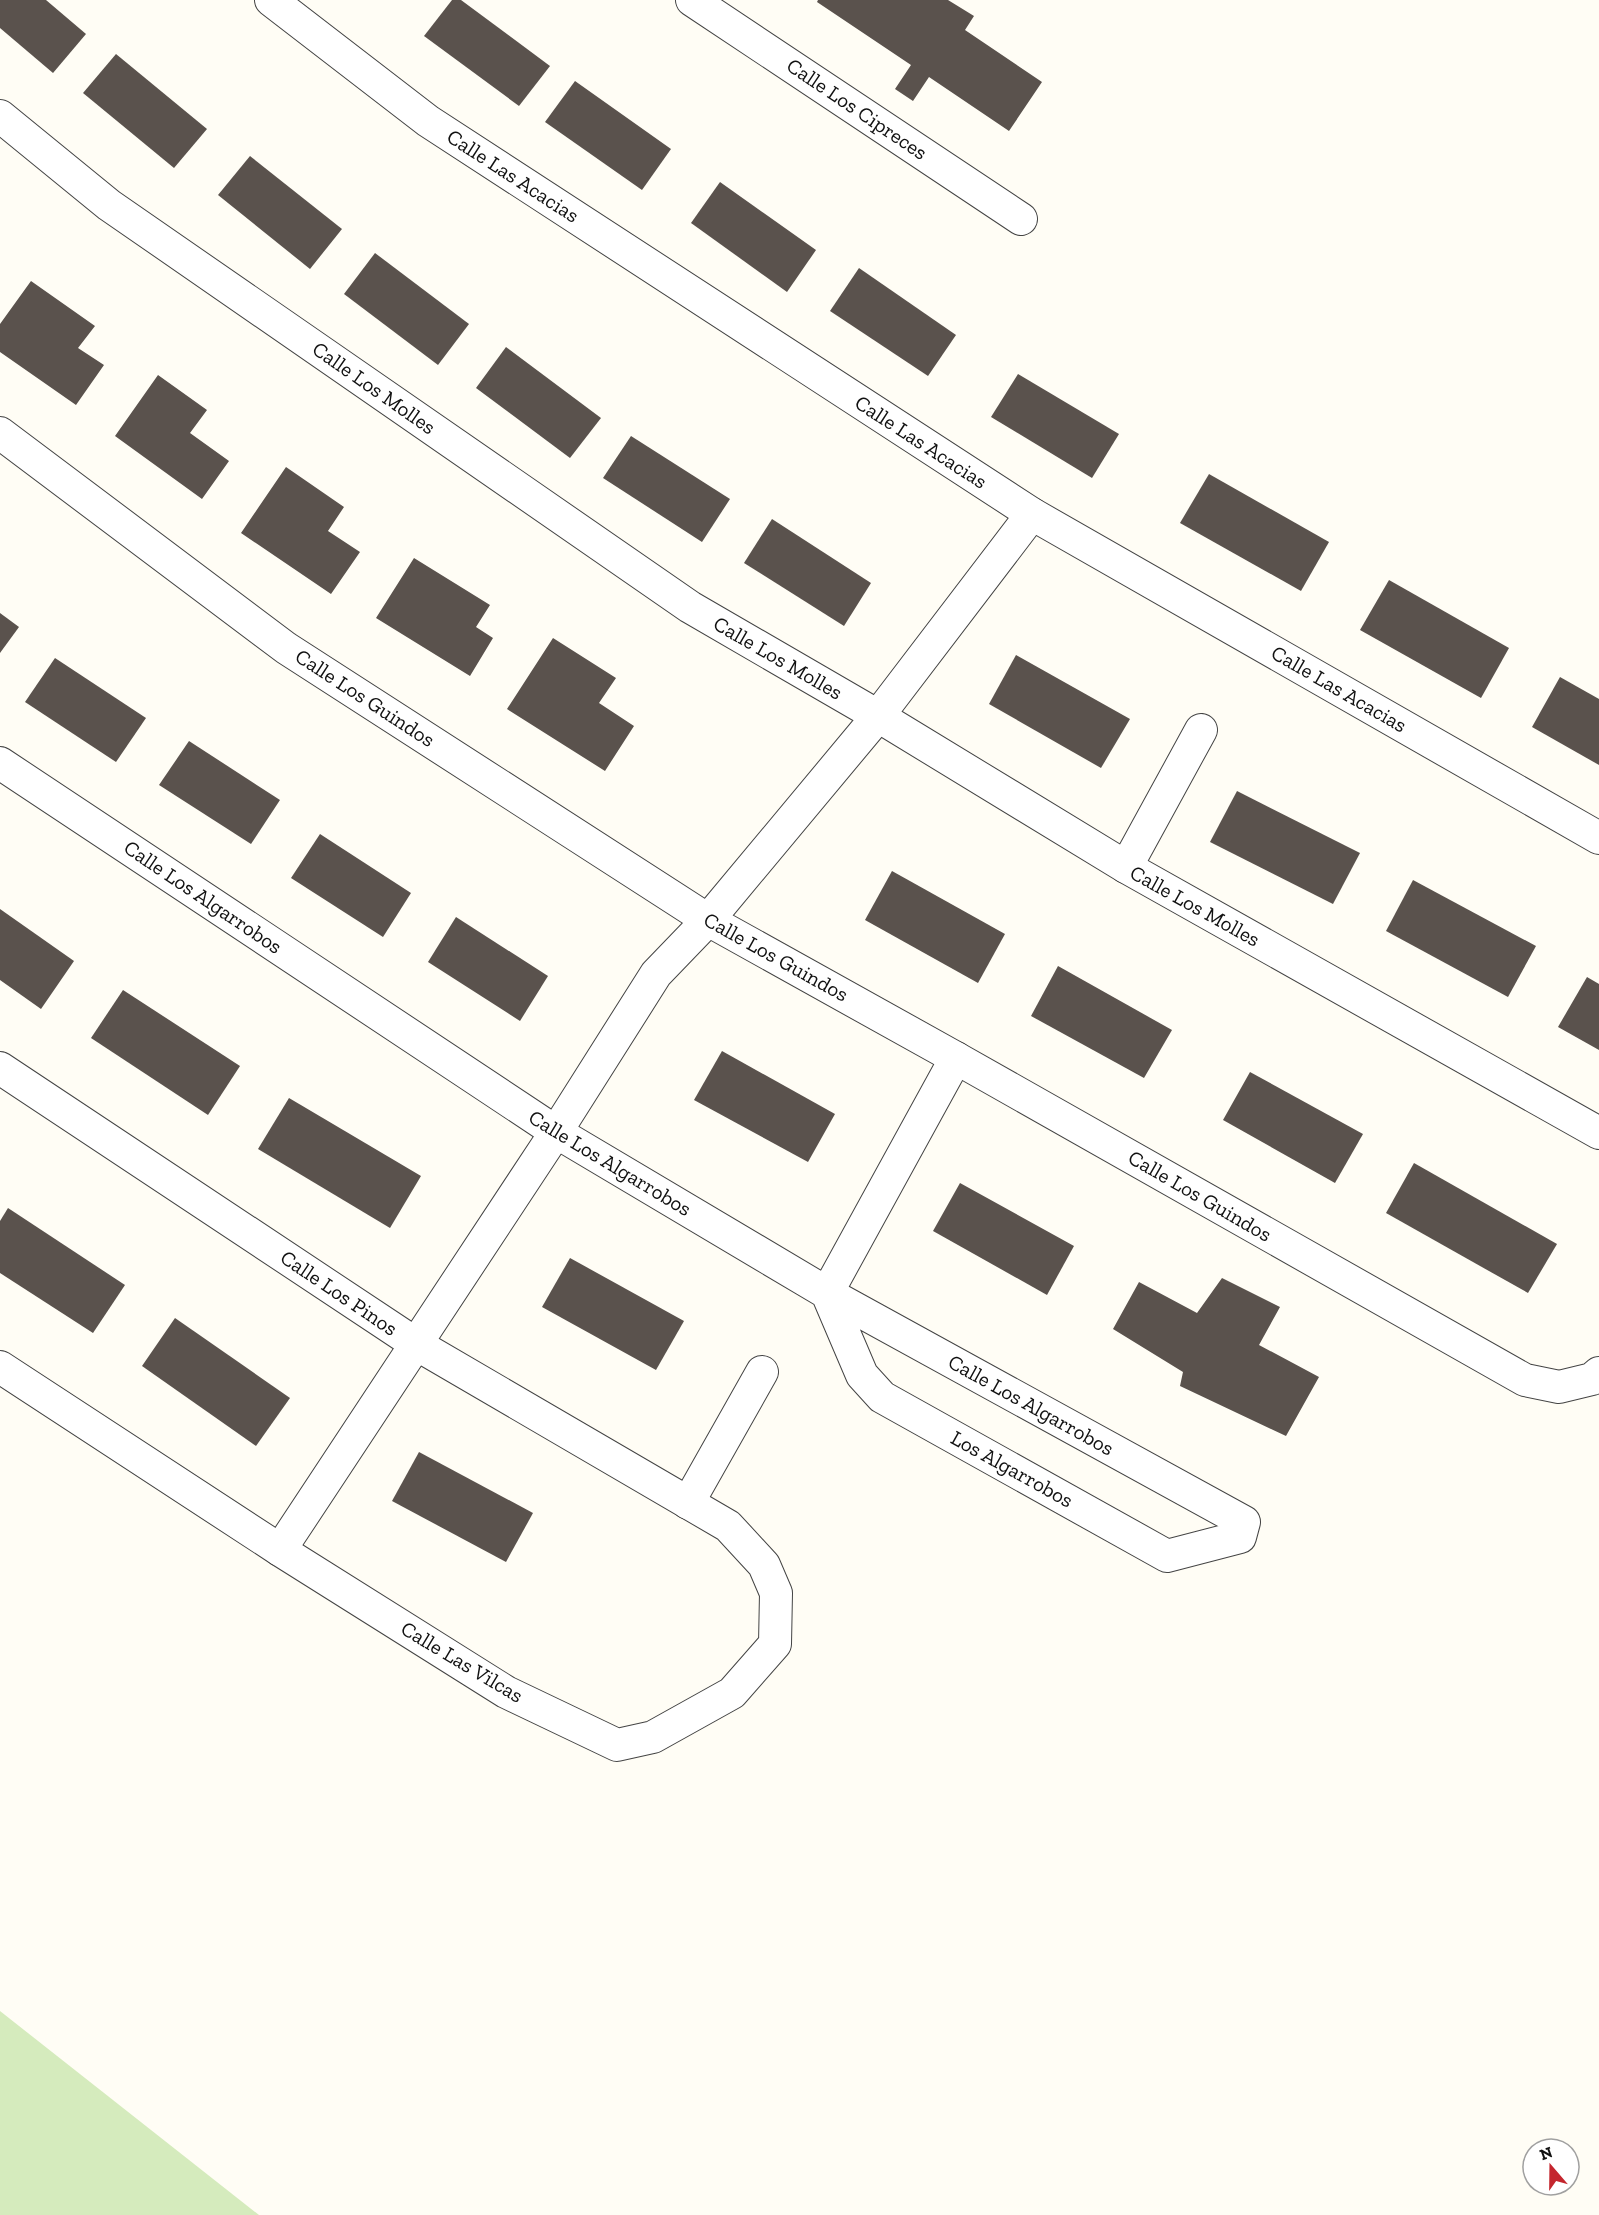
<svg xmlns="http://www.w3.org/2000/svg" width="1599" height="2215" font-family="'Zilla Slab',serif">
<rect width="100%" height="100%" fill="#fffdf5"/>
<path fill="#d5ebbd" d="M0,2011L259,2215H0Z"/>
<g fill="#5a524d">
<path d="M0,0H46L86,34L53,73L0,28Z"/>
<path d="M452,0H461L550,66L519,106L424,36Z"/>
<path d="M818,0H948L974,16L965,30L1042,82L1009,131L929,77L913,101L895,89L911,65L817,2Z"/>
<path d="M116,54L207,129L174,168L83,93Z"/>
<path d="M575,81L671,149L642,190L545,122Z"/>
<path d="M250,156L342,229L310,269L218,195Z"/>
<path d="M720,182L816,250L787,292L691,223Z"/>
<path d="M375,253L469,324L438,365L344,294Z"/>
<path d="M859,268L956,335L928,376L830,311Z"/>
<path d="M31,281L95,326L78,348L104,365L76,405L0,352V324Z"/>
<path d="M506,347L601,418L570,458L476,388Z"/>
<path d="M1018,374L1119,434L1092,478L991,417Z"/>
<path d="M158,375L207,410L190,433L229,461L202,499L115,436Z"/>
<path d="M631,436L730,499L702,542L603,478Z"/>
<path d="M286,467L344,507L328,531L360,552L331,594L241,533Z"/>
<path d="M1209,474L1329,542L1301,591L1180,523Z"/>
<path d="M772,519L871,583L844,626L744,563Z"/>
<path d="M414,558L490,605L476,627L493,638L470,676L376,618Z"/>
<path d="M1389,580L1509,648L1481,698L1360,630Z"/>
<path d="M0,613L19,627L0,653Z"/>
<path d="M553,638L616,678L599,703L634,726L605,771L507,709Z"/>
<path d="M1016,655L1130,719L1101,768L989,704Z"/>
<path d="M55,658L146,718L116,762L25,702Z"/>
<path d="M1560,677L1599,699V765L1532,727Z"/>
<path d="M189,741L280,800L251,844L159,785Z"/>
<path d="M1237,791L1360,853L1333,904L1210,842Z"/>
<path d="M320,834L411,893L383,937L291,878Z"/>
<path d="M892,871L1005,934L978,983L865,920Z"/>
<path d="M1413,880L1536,946L1508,997L1386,931Z"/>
<path d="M0,909L74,961L41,1009L0,980Z"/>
<path d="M456,917L548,976L520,1021L428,962Z"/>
<path d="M1058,966L1172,1030L1144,1078L1031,1016Z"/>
<path d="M1587,977L1599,984V1050L1558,1027Z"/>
<path d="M123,990L240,1066L208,1115L91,1038Z"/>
<path d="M722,1051L835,1114L808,1162L694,1100Z"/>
<path d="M1250,1072L1363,1134L1335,1183L1223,1120Z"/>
<path d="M289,1098L421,1176L390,1228L258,1149Z"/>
<path d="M1414,1163L1557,1244L1528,1293L1386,1213Z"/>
<path d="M960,1183L1074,1246L1047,1295L933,1231Z"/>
<path d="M8,1208L125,1285L93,1333L0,1273V1221Z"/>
<path d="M570,1258L684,1321L656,1370L542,1307Z"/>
<path d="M1222,1278L1280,1307L1259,1345L1319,1377L1286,1436L1180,1386L1183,1372L1113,1329L1139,1282L1197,1313Z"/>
<path d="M175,1318L290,1398L256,1446L142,1366Z"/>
<path d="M419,1452L533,1513L506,1562L392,1501Z"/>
</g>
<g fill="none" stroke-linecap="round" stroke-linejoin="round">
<defs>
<g id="street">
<path d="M271,0L428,121L1032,514L1599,838"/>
<path d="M692,0L1021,219"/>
<path d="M0,116L109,205L690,607L878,716L1126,867L1599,1133"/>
<path d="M0,433L286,648L708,920L956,1058L1525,1380L1559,1387L1592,1379L1599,1373"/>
<path d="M0,763L556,1132L827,1293L1244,1522L1240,1537L1167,1556L882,1397L862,1375L827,1293L956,1058"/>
<path d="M1126,867L1201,730"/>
<path d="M0,1068L416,1344L728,1526L764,1565L776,1593L775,1644L732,1693L653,1737L617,1745L506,1692L280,1550L0,1367"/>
<path d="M688,1503L762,1372"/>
<path d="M280,1550L556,1132L656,974L708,920L878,716L1032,514"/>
</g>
</defs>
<use href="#street" stroke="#444" stroke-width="34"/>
<use href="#street" stroke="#fff" stroke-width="32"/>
</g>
<g text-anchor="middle" stroke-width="6" stroke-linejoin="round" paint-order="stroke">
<g font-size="21" fill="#111" stroke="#fff">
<text transform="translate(857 109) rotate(34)" y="7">Calle Los Cipreces</text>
<text transform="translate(513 176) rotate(33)" y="7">Calle Las Acacias</text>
<text transform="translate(374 388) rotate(35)" y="7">Calle Los Molles</text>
<text transform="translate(921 442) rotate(33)" y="7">Calle Las Acacias</text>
<text transform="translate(778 658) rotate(30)" y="7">Calle Los Molles</text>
<text transform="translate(1339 689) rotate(30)" y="7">Calle Las Acacias</text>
<text transform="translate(365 698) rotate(33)" y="7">Calle Los Guindos</text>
<text transform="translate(203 897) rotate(34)" y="7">Calle Los Algarrobos</text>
<text transform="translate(1195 906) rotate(29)" y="7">Calle Los Molles</text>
<text transform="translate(776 957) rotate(29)" y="7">Calle Los Guindos</text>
<text transform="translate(610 1163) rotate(31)" y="7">Calle Los Algarrobos</text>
<text transform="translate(1200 1196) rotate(30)" y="7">Calle Los Guindos</text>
<text transform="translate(339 1293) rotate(34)" y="7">Calle Los Pinos</text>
<text transform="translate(1031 1405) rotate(29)" y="7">Calle Los Algarrobos</text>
<text transform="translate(1012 1469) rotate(29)" y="7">Los Algarrobos</text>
<text transform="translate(462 1662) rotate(31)" y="7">Calle Las Vilcas</text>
</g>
</g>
<g transform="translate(1551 2167) rotate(340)"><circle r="28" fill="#ffffff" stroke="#a0a0a0" stroke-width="1.5"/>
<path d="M0-4.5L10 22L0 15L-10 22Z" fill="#c4262e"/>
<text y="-9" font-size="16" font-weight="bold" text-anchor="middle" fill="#111111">N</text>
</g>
</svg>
